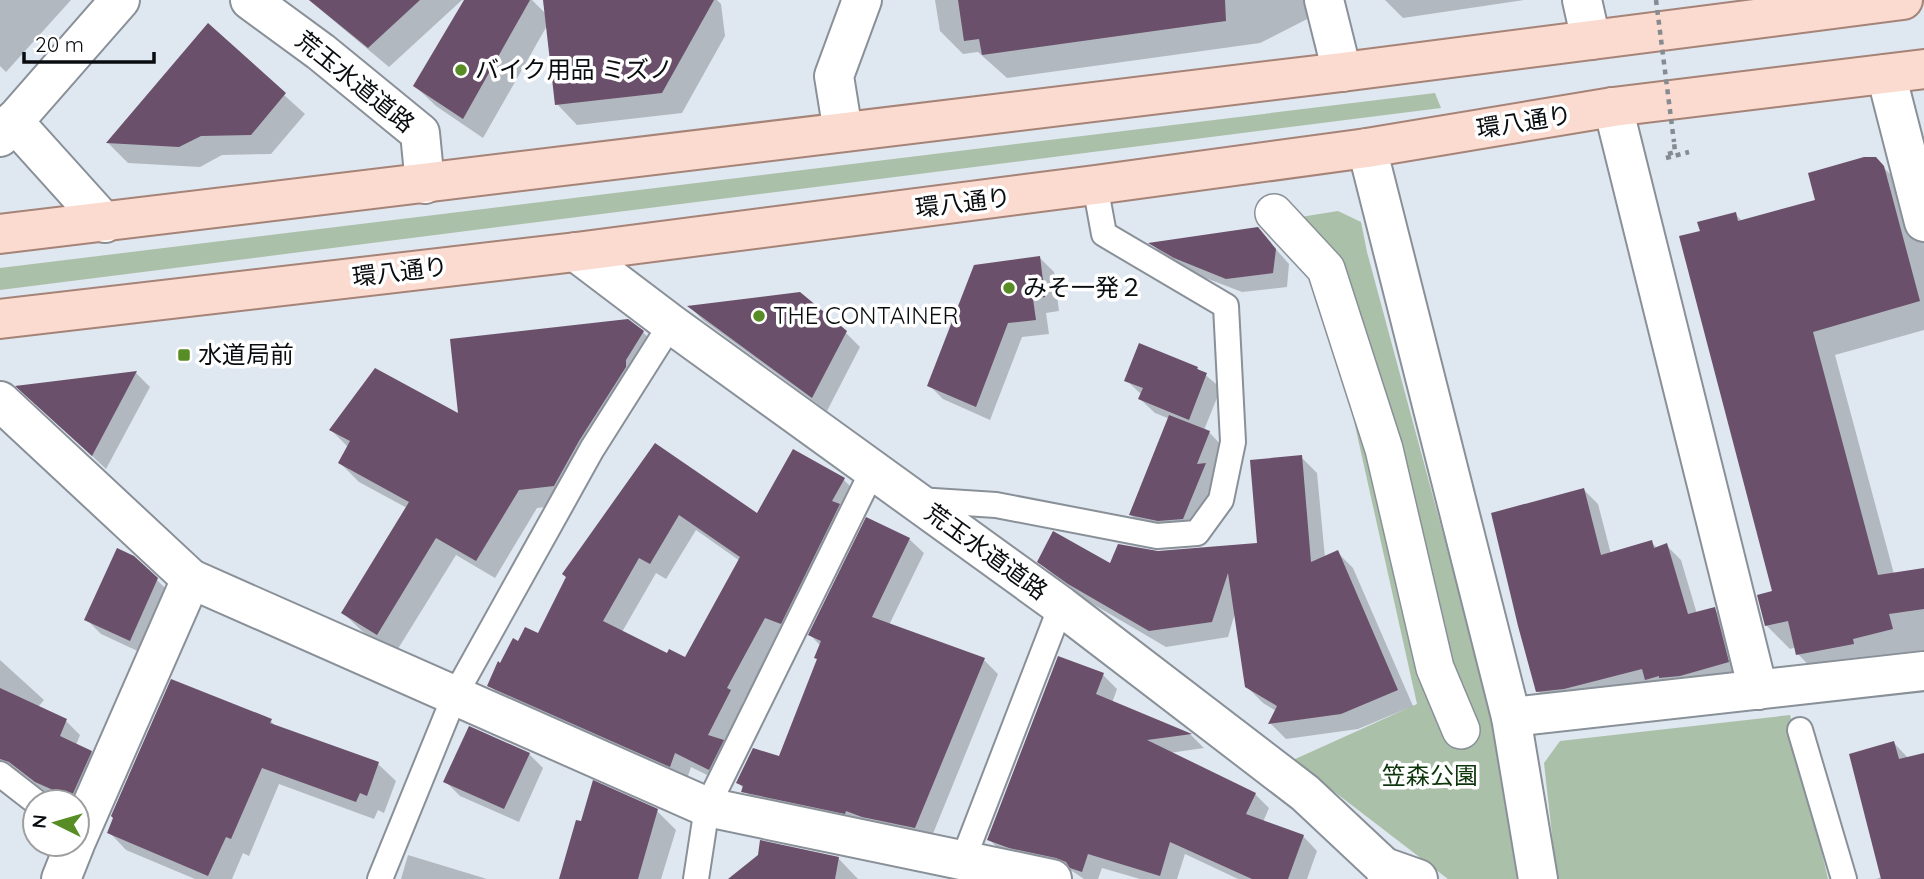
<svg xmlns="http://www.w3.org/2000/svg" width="1924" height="879" font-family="Quicksand,'Noto Sans JP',sans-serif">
<rect width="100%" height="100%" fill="#dfe7f0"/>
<g fill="#abc0a9">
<path d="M1435,93L1441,108L0,290V268Z"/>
<path d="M1338,211L1361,222L1367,252L1490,708L1517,879H1448L1293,760L1417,704L1328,304L1288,219Z"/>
<path d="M1790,715L1828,879H1557L1544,763L1560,741Z"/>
</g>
<g fill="#0003" fill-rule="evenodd">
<path d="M0,0H71L6,72L0,66Z"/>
<path d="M309,0H462L389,67Z"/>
<path d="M466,0H532L547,15L545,0H717L721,4L725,36L682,113L577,125L557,104L548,24L483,138L436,106L415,86Z"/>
<path d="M935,0H1312L1319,13L1260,43L1007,78L978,52L963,54L940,31Z"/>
<path d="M1385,0H1524L1403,18Z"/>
<path d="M208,26L305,114L271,154L222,155L200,167L128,163L108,143Z"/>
<path d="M1875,159L1899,183L1924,243V330L1835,355L1894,574L1924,569V650L1821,678L1798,654L1796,647L1790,649L1766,625L1774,592L1702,232L1735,214L1743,222L1817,201Z"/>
<path d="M1258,229L1289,264L1287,287L1242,292L1190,272L1165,257L1152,244Z"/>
<path d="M1040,258L1054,272L1059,311L1046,313L1049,334L1022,337L990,420L943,399L929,385Z"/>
<path d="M690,307L845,332L860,347L827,411L703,320Z"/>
<path d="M643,332L661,351L573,504L537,508L495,578L456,555L396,652L362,631L343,613L407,508L359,482L340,463L348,447L331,430L461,416Z"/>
<path d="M1197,368L1221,388L1204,430L1209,432L1223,447L1213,473L1219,479L1197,533L1145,529L1131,515L1170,419L1155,413L1140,399L1142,395L1126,380Z"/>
<path d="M136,373L150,387L106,469L19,387Z"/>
<path d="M656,446L758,516L843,479L859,495L742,704L746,707L725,784L691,767L686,782L505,701L489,685L519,643L539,636ZM696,530L740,561L685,659L668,655L622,632L656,573L666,579Z"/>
<path d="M1301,457L1317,473L1325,558L1337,552L1353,568L1413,706L1358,729L1286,739L1270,723L1276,711L1263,703L1247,687L1235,613L1228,637L1166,647L1086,600L1055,577L1039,561L1111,565L1158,553L1259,544Z"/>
<path d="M1584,490L1598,504L1611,554L1651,542L1657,548L1666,545L1681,560L1697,614L1714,609L1728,623L1742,677L1552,706L1538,691Z"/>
<path d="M909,539L924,553L889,625L984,660L998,674L930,841L758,806L738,782L781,758L819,660L821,646L810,635Z"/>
<path d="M157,580L171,594L144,654L101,634L87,620Z"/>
<path d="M0,660L44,700L38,707L66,721L80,735L76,745L91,752L105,767L77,802H64L51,796L25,776L17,773H0Z"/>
<path d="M1103,675L1117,689L1112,703L1191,735L1204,748L1169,753L1255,794L1269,808L1263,822L1303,836L1317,851L1307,879H1238L1185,854L1177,879H1140L1102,868L1098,879H1084L1072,871L1025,861L1003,854L989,839Z"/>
<path d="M271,721L276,727L378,764L396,781L384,813L378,810L374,819L279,784L249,856L243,853L232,879H195L126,850L109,832Z"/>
<path d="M1894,743L1909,759L1924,754V879H1876L1882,877Z"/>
<path d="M529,754L543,768L519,822L460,796L446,782Z"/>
<path d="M657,811L676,830L661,879H561Z"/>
<path d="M408,855L487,879H401Z"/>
<path d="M838,858L858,879H740Z"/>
</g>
<g fill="#6a506a" fill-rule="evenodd">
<path d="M309,0H420L368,48Z"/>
<path d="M464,0H530L463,119L413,86Z"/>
<path d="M543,0H714L662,93L555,105Z"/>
<path d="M958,0H1225L1226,21L982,55L979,39L964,41Z"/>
<path d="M208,23L286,93L251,135L201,136L179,147L106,143Z"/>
<path d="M1864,157H1876L1884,166L1920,301L1813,332L1878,575L1924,568V609L1889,614L1893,629L1853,639L1854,644L1796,655L1788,621L1765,626L1757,595L1772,591L1679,236L1700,231L1697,222L1736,212L1738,221L1815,200L1808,173Z"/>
<path d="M1258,227L1276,249L1273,273L1226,279L1174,258L1148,243Z"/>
<path d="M1040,256L1045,297L1033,299L1036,320L1008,323L976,407L927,386L974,265Z"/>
<path d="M800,292L847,331L812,398L687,306Z"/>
<path d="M628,319L644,331L626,360V367L579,441L554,486L519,490L476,561L436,538L377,635L341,613L409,502L338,463L350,441L329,430L375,368L458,413L450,339Z"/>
<path d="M1139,343L1198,367L1197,369L1207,373L1189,420L1138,399L1143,388L1124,381Z"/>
<path d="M137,371L92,456L15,386Z"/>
<path d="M1169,415L1210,431L1197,464L1206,463L1183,519L1158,521L1129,515Z"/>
<path d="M655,443L757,513L793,449L845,478L832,501L840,504L781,624L765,618L727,688L731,690L708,735L724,740L709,770L675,753L670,767L487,686L498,661L500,663L513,638L518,641L525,627L538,633L566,577L562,574ZM679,515L740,557L685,657L669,649L667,653L603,621L639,558L650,564Z"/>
<path d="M1302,455L1311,562L1338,550L1398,690L1341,714L1268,724L1277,706L1245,687L1228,573L1212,622L1149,631L1068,584L1037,562L1053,531L1110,563L1118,544L1158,551L1257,543L1250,460Z"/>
<path d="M1584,488L1601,555L1652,540L1654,548L1667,543L1688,614L1715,607L1729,662L1680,676L1659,678V676L1645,680L1642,669L1564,689L1536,692L1518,626L1491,513Z"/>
<path d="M866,517L910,538L872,617L985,658L915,828L862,817L846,811L845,814L741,792L743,786L736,783L753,748L779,756L817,659L814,658L821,641L808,635Z"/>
<path d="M117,548L134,556L158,578L130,641L84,620Z"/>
<path d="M1058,656L1104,673L1096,694L1192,734L1147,740L1256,793L1246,814L1304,835L1288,879H1252L1170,842L1160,876L1088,854L1082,872L1070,868L1066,862L1056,858L1009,848L987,840Z"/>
<path d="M171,679L272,719L270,723L379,762L367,796L360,793L356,802L262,768L231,839L226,837L208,876L107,833L113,818L111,816Z"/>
<path d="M0,688L67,719L60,736L92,751L71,798L35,782L9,762L0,759Z"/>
<path d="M469,726L530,753L504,809L443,782Z"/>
<path d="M1894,741L1899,759L1924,753V879H1881L1849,754Z"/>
<path d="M593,780L658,809L638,879H559L576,820L581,821Z"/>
<path d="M760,840L839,857L835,879H728L758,855Z"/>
</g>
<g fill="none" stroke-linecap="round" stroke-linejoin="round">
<defs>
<g id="service">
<path d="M918,500L996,505L1157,536L1197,533L1221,500L1233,442L1226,306L1104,234L1095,185"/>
<path d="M1800,730L1844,879"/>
<path d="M0,774L36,802"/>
<path d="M963,860L1061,606"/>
<path d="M380,879L455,695L592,449L671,324"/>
<path d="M696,879L707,807L873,470"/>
</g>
<path id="pedestrian" d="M1274,213L1326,269L1384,449L1435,668L1461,730"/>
<g id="minor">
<path d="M1324,0L1342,72"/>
<path d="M1582,0L1591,40"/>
<path d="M1886,74L1924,222"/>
<path d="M1613,107L1758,690"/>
<path d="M13,121L105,223"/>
<path d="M843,132L834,76L862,0"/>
<path d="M1367,148L1511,717L1538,879"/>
<path d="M0,401L191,579L707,807L1052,879"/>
<path d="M1511,717L1924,671"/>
<path d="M77,839L191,579"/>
<path d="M61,879L75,844"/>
</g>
<path id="tertiary" d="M0,137L120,0"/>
<g id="secondary">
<path d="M250,0L321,52L420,133L425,184"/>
<path d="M576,252L671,324L1061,606L1305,793L1384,867L1388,879"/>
<path d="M1384,867L1418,879"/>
</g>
<g id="primary">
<path d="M0,234L1342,72L1903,0"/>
<path d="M0,319L576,252L1095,185L1367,148L1613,107L1924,69"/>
</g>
</defs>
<use href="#service" stroke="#899098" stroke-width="28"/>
<use href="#pedestrian" stroke="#899098" stroke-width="40"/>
<use href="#minor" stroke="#899098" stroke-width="42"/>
<use href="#tertiary" stroke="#899098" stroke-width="42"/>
<use href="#secondary" stroke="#899098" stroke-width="42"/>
<use href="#primary" stroke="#a58377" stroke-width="42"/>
<g stroke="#858b91" stroke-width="4.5" stroke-dasharray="5 5" stroke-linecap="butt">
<path d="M1668,154L1675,152L1674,142"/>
<path d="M1666,158L1689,152"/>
</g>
<use href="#service" stroke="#fff" stroke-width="24"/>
<use href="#pedestrian" stroke="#fff" stroke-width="37"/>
<use href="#minor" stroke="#fff" stroke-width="38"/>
<use href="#tertiary" stroke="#fff" stroke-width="38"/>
<use href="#secondary" stroke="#fff" stroke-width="38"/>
<use href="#primary" stroke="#fbdacf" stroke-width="38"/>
<path stroke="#858b91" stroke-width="4.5" stroke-dasharray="5 5" stroke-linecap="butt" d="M1656,0L1674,142"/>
</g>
<g fill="#588c24" stroke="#fff" stroke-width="2.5">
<circle cx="461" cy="70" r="7"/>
<circle cx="1009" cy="288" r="7"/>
<circle cx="759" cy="316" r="7"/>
<rect x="177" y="348" width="14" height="14" rx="3.5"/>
</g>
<g text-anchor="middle" stroke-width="7" stroke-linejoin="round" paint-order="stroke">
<g font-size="24" fill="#0a0d10" stroke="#fff" text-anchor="start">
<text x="475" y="78">バイク用品 ミズノ</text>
<text x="1023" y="296">みそ一発２</text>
<text x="773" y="324">THE CONTAINER</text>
<text x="198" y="363">水道局前</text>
</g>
<g font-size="24" fill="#0a0d10" stroke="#fff">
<text transform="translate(355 82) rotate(39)" y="8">荒玉水道道路</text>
<text transform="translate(1524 122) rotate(-9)" y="8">環八通り</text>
<text transform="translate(963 203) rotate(-7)" y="8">環八通り</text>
<text transform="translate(400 272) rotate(-7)" y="8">環八通り</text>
<text transform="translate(986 552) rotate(36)" y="8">荒玉水道道路</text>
</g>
<g font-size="24" fill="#0d360b" stroke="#fff">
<text x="1430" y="784">笠森公園</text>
</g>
</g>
<g transform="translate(56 823) rotate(275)"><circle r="33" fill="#ffffff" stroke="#9d9e9f" stroke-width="2"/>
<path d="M0-5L12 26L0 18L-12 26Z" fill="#588c24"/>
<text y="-10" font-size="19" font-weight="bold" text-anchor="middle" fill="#0a0d10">N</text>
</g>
<path d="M24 52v10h130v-10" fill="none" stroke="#0a0d10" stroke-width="3.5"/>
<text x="35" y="52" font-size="21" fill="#0a0d10" stroke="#ffffff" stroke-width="5" paint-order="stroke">20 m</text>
</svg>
